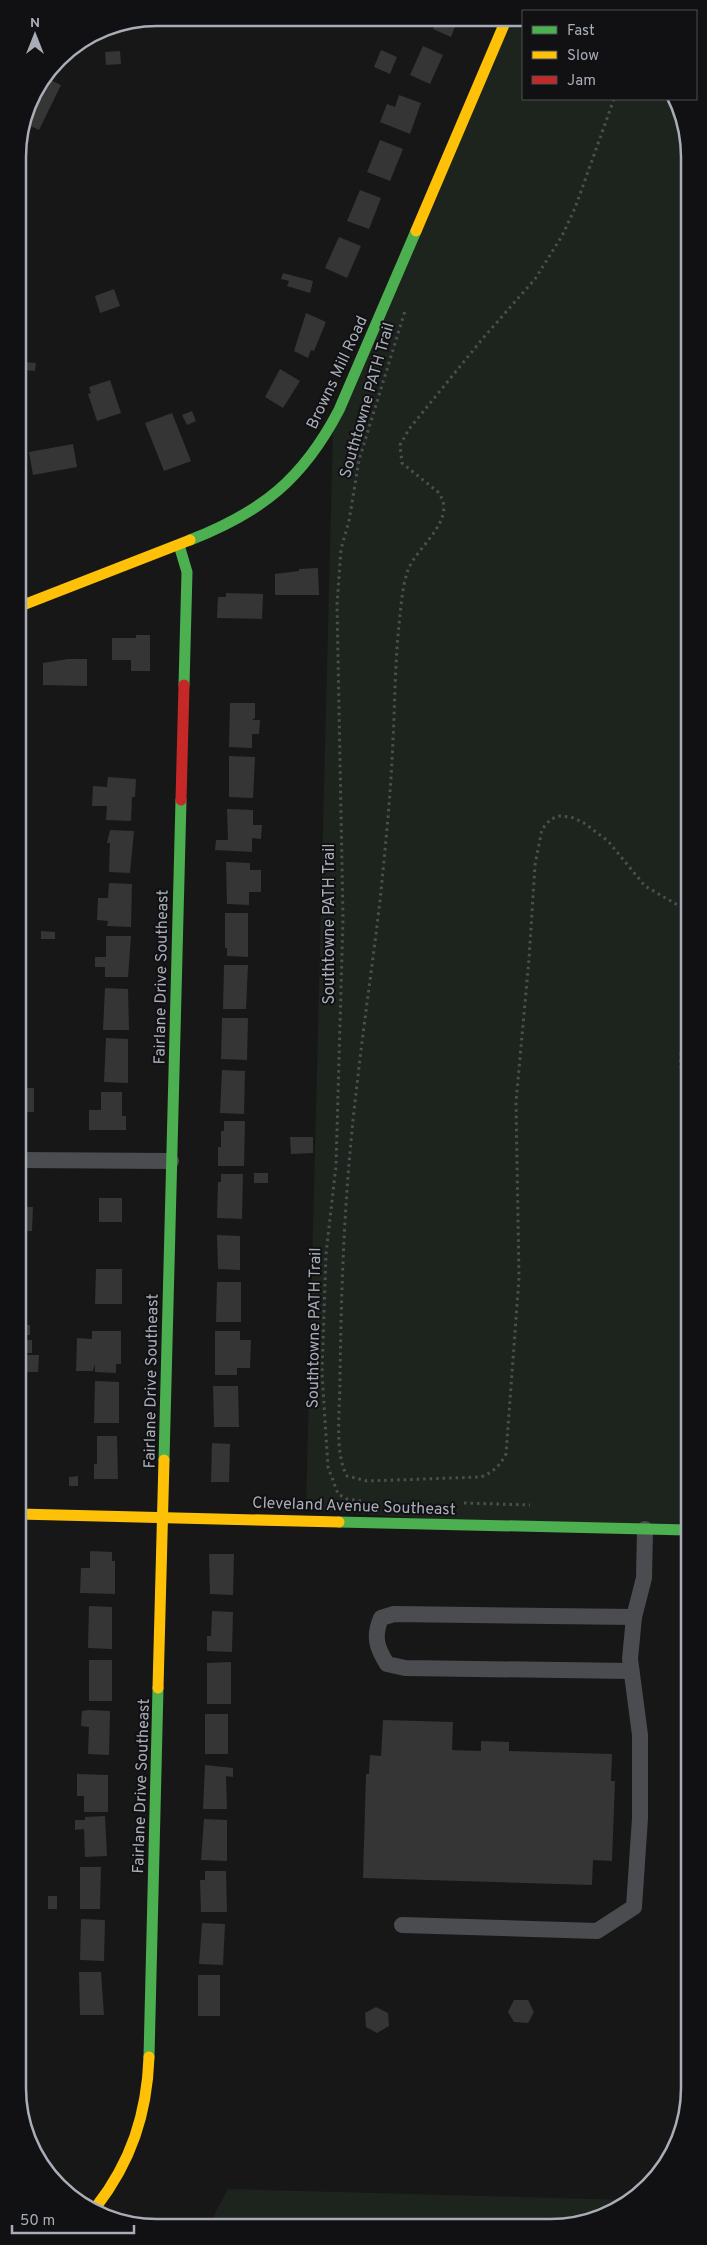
<svg xmlns="http://www.w3.org/2000/svg" width="707" height="2245" font-family="Overpass,sans-serif">
<rect width="100%" height="100%" fill="#171717"/>
<g fill="#1d241e">
<path d="M509,20H523V99H670L687,130L689,1537L306,1510L333,428Z"/>
<path d="M228,2189L631,2200L620,2209L577,2225H209Z"/>
</g>
<g fill="#353536">
<path d="M431,19H458L451,37L433,29L436,21Z"/>
<path d="M423,46L443,55L430,84L410,75Z"/>
<path d="M381,50L397,57L390,74L374,67Z"/>
<path d="M120,51L121,64L106,65L105,52Z"/>
<path d="M46,78L61,85L39,130L24,123L28,103Z"/>
<path d="M399,95L421,103L410,134L380,122L387,104L395,107Z"/>
<path d="M380,140L403,149L390,181L367,172Z"/>
<path d="M360,190L381,198L369,229L347,221Z"/>
<path d="M339,237L361,246L347,278L325,268Z"/>
<path d="M283,273L313,281L310,293L287,286L289,281L281,279Z"/>
<path d="M114,289L120,306L100,313L95,296Z"/>
<path d="M306,313L326,322L314,351L311,350L308,358L294,351Z"/>
<path d="M25,362L36,363L35,371L25,370Z"/>
<path d="M280,369L300,381L283,408L265,397Z"/>
<path d="M110,380L121,413L97,421L88,394L91,393L89,387Z"/>
<path d="M192,411L196,421L187,425L182,415Z"/>
<path d="M172,413L191,461L164,471L145,423Z"/>
<path d="M73,444L77,467L33,475L29,452Z"/>
<path d="M318,568L319,595H275V574L299,571V569Z"/>
<path d="M226,593L263,594L262,619L217,618L218,597H226Z"/>
<path d="M136,635H150V671H131V660H112V638H136Z"/>
<path d="M68,659H87V686L43,685V663Z"/>
<path d="M230,703H255V718L252,720H260L259,734H252V748L229,747Z"/>
<path d="M229,756L255,757L253,798L229,797Z"/>
<path d="M108,777L136,779L135,797H132L131,821L106,820L107,806H92L93,786L107,787Z"/>
<path d="M227,809L253,810V825H262L261,839L252,838V852L215,850L216,840H228Z"/>
<path d="M110,830L134,831L130,873L109,872L110,843H107Z"/>
<path d="M226,862L250,863V870H261V892H249V905L227,904Z"/>
<path d="M109,883L132,884L131,927L107,926L108,921L97,920L98,898H108Z"/>
<path d="M225,913H248V957L227,956V948H225Z"/>
<path d="M41,931L55,932V939H41Z"/>
<path d="M106,936H131L128,977H105V967H95V957H106Z"/>
<path d="M224,965H248L246,1009H223Z"/>
<path d="M105,988L128,989L129,1030H103Z"/>
<path d="M222,1018H248L247,1060L221,1059Z"/>
<path d="M106,1038L128,1039V1083L104,1082Z"/>
<path d="M222,1070L245,1071L244,1114L220,1113Z"/>
<rect x="19" y="1088" width="15" height="24"/>
<path d="M101,1092H122V1116H126V1130H89V1110H101Z"/>
<path d="M224,1121H245L244,1166H218V1147H221V1131H224Z"/>
<path d="M290,1137H313V1153L291,1154Z"/>
<rect x="254" y="1173" width="14" height="10"/>
<path d="M221,1174H243L242,1219L217,1218L218,1182H221Z"/>
<rect x="99" y="1198" width="23" height="24"/>
<path d="M19,1207H33L32,1231H19Z"/>
<path d="M217,1235L240,1236V1270L218,1269Z"/>
<path d="M96,1269H122V1304H95Z"/>
<path d="M217,1282H241V1322H216Z"/>
<rect x="19" y="1325" width="11" height="10"/>
<path d="M92,1331H121V1364H116V1373L95,1372V1364L93,1371H76L77,1338L92,1339Z"/>
<path d="M215,1331H240V1340H251L250,1368H237V1375H215Z"/>
<rect x="19" y="1340" width="13" height="13"/>
<path d="M24,1355H39L38,1372H24Z"/>
<path d="M95,1381L119,1382V1423H94Z"/>
<path d="M213,1386H238L239,1427H214Z"/>
<path d="M97,1436H117L118,1479H94V1464H97Z"/>
<path d="M212,1443L230,1444L229,1482H211Z"/>
<path d="M78,1476V1486H69V1477Z"/>
<path d="M90,1551L112,1552V1561H115V1594L80,1593L81,1568H90Z"/>
<path d="M209,1554H234L233,1595L210,1594Z"/>
<path d="M89,1606L112,1607V1649L88,1648Z"/>
<path d="M212,1611L233,1612L232,1652L207,1651V1636H211Z"/>
<rect x="89" y="1660" width="23" height="41"/>
<path d="M231,1662V1704H207V1663Z"/>
<path d="M89,1710L110,1711L109,1755L88,1754L89,1727L81,1726L82,1711Z"/>
<rect x="205" y="1714" width="23" height="40"/>
<path d="M383,1720L453,1722L452,1750L481,1751V1741L509,1742V1751L612,1754L611,1781H615L612,1861L593,1860L592,1885L363,1878L366,1774H369L370,1755L381,1756Z"/>
<path d="M205,1765L233,1768V1777L226,1776L227,1809H203Z"/>
<path d="M77,1774L108,1775V1812H84V1796H77Z"/>
<path d="M105,1816L107,1856L85,1857L84,1829L75,1830V1820H85V1817Z"/>
<path d="M204,1819L227,1820V1861L201,1860Z"/>
<path d="M80,1867H101L100,1909H80Z"/>
<path d="M205,1871H226L227,1912H201L200,1880H205Z"/>
<rect x="48" y="1896" width="9" height="13"/>
<path d="M81,1919L105,1920L104,1961L80,1960Z"/>
<path d="M202,1923L225,1924L223,1965L199,1964Z"/>
<path d="M79,1972H101L104,2015H80Z"/>
<rect x="198" y="1975" width="22" height="41"/>
<path d="M514,2000H528L534,2012L528,2023L514,2022L508,2012Z"/>
<path d="M376,2007L388,2013L389,2026L377,2033L366,2027L365,2013Z"/>
</g>
<g fill="none" stroke-linecap="round" stroke-linejoin="round">
<g stroke="#4d4e52" stroke-width="3" stroke-dasharray="2.5 4" stroke-linecap="butt">
<path d="M614,99L575,208L562,236L535,279L484,337L409,429L400,445L402,463L438,492C459,519 417,546 408,570C402,587 401,607 399,625C395,663 395,702 393,740C391,790 386,841 381,891C374,956 364,1020 357,1085C345,1183 341,1283 340,1382C340,1409 334,1453 347,1476L367,1481L481,1477C493,1472 500,1466 506,1454L519,1278L516,1102L529,959L535,865L542,829L551,819L560,816L571,817L584,823L608,841L645,886L688,911"/>
<path d="M688,1028C674,1054 684,1086 688,1114"/>
<path d="M361,1501L347,1499L338,1494L328,1467L322,1373L326,1254L336,1166L343,918L337,605L341,549L349,521L359,460L405,311"/>
<path d="M464,1503L530,1505"/>
</g>
<g stroke="#4b4c50" stroke-width="16">
<path d="M19,1160L171,1161"/>
<path d="M631,1671L405,1668L387,1664C377,1648 373,1637 381,1618L394,1614L634,1617"/>
<path d="M689,1861V1941"/>
<path d="M402,1925L597,1931L634,1907L640,1818V1735L630,1659L634,1617L644,1578L645,1529"/>
</g>
<g stroke="#4caf50" stroke-width="11">
<path d="M190,540C262,512 303,479 339,410L416,231"/>
<path d="M179,545L187,572L184,685"/>
<path d="M164,1460L181,800"/>
<path d="M339,1522L689,1530"/>
<path d="M149,2057L158,1688"/>
</g>
<g stroke="#ffc107" stroke-width="11">
<path d="M416,231L506,20"/>
<path d="M18,607L190,540"/>
<path d="M19,1514L339,1522"/>
<path d="M158,1688L164,1460"/>
<path d="M96,2207C131,2162 147,2114 149,2057"/>
</g>
<path stroke="#c62828" stroke-width="11" d="M181,800L184,685"/>
</g>
<g text-anchor="middle" stroke-width="4" stroke-linejoin="round" paint-order="stroke">
<g font-size="16" fill="#a8adb8" stroke="#111113">
<text transform="translate(336 372) rotate(-65)" y="6">Browns Mill Road</text>
<text transform="translate(366 400) rotate(-74)" y="6">Southtowne PATH Trail</text>
<text transform="translate(328 924) rotate(-90)" y="6">Southtowne PATH Trail</text>
<text transform="translate(160 977) rotate(-89)" y="6">Fairlane Drive Southeast</text>
<text transform="translate(313 1328) rotate(-89)" y="6">Southtowne PATH Trail</text>
<text transform="translate(150 1381) rotate(-89)" y="6">Fairlane Drive Southeast</text>
<text transform="translate(354 1505) rotate(2)" y="6">Cleveland Avenue Southeast</text>
<text transform="translate(140 1786) rotate(-88)" y="6">Fairlane Drive Southeast</text>
</g>
</g>
<path d="M0 0H707V2245H0ZM157 26H550A131 131 0 0 1 681 157V2088A131 131 0 0 1 550 2219H157A131 131 0 0 1 26 2088V157A131 131 0 0 1 157 26Z" fill="#111113" fill-rule="evenodd"/>
<path fill="none" stroke="#a8adb8" stroke-width="2.5" d="M157 26H550A131 131 0 0 1 681 157V2088A131 131 0 0 1 550 2219H157A131 131 0 0 1 26 2088V157A131 131 0 0 1 157 26Z"/>
<rect x="522" y="10" width="175" height="90" fill="#111113" stroke="#4d4f55"/>
<rect x="532" y="26" width="25" height="8" fill="#4caf50" stroke="#4d4f55"/>
<text x="567" y="35" font-size="15" fill="#a8adb8">Fast</text>
<rect x="532" y="51" width="25" height="8" fill="#ffc107" stroke="#4d4f55"/>
<text x="567" y="60" font-size="15" fill="#a8adb8">Slow</text>
<rect x="532" y="76" width="25" height="8" fill="#c62828" stroke="#4d4f55"/>
<text x="567" y="85" font-size="15" fill="#a8adb8">Jam</text>
<g transform="translate(35 35)" stroke="#111113" stroke-width="4" paint-order="stroke">
<path d="M0-4L9 19L0 12L-9 19Z" fill="#a8adb8"/>
<text y="-8" font-size="14" font-weight="bold" text-anchor="middle" fill="#a8adb8">N</text>
</g>
<path d="M12 2225v8h122v-8" fill="none" stroke="#a8adb8" stroke-width="2.5"/>
<text x="20" y="2225" font-size="15" fill="#a8adb8" stroke="#111113" stroke-width="4" paint-order="stroke">50 m</text>
</svg>
